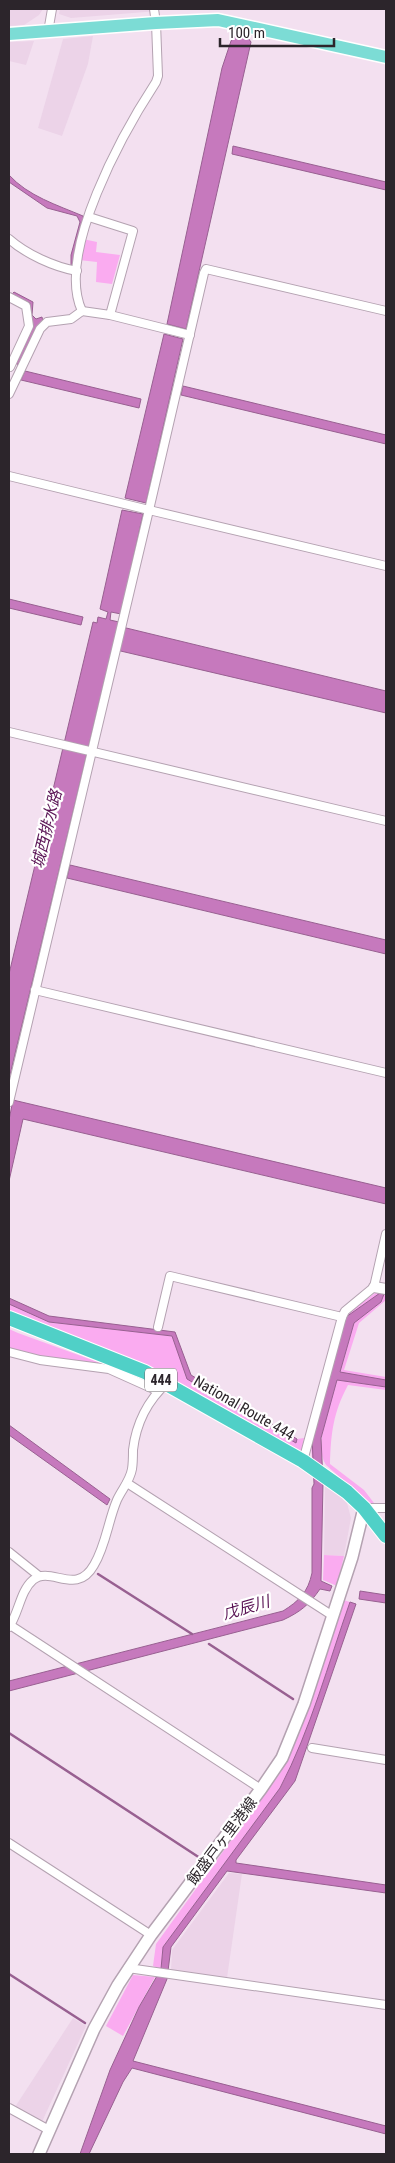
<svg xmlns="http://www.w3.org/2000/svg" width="395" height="2163" font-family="'Roboto Condensed','Noto Sans JP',sans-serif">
<rect width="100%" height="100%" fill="#f3e0f0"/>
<g fill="#ecd3e8">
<path d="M9,9H43L39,15L24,25L9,26Z"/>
<path d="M60,9H157L158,11L71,18L59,14Z"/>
<path d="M93,36L88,64L62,136L38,128L63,39Z"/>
<path d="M34,41L26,65L9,61V42Z"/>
<path d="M325,1483L347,1503L351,1518L344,1556L324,1555Z"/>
<path d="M229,1873L242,1874L227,1978L171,1970L172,1950Z"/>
<path d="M73,2018L86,2026L41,2124L15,2107Z"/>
</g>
<g fill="#faabf0">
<path d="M83,239L97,242L96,252L120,255L112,284L96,282L97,262L79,260Z"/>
<path d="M378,1291L386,1293V1300L359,1323L344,1370L386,1377V1380L340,1373L354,1323L381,1302L384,1294L380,1293L346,1317L312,1436L314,1459L312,1458L310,1436L345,1315Z"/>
<path d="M9,1304L49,1322L172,1336L187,1379L296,1442L297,1439L304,1438L301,1454C241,1420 183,1382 120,1355C83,1339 45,1328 9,1312Z"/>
<path d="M9,1329L18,1333L106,1365L43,1357L9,1348Z"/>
<path d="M337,1379L386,1387V1390L348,1385C333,1413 331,1433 330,1464L364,1490L374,1503H369L326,1465C313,1445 331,1402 337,1379Z"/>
<path d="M324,1555L344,1556L337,1586L323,1580Z"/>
<path d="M343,1600L350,1602C328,1664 311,1729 280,1788L163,1947L161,1969L153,1966L156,1944L280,1773L301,1730Z"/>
<path d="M133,1975L155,1977L123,2036L106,2026Z"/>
</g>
<g fill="#c679bd" stroke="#986091">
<path d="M237,33L245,34L251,42L186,329L167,324L222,68L231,41Z"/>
<path d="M233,146L386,182V190L232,154Z"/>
<path d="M9,175C28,196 57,205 83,216L84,221L75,250L74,266H71V255L80,222L77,216L47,208L9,182Z"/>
<path d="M14,292L33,302L32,315L36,319L42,317L43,322L37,326L19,365L15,363L33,325L29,316L30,303L11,295Z"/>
<path d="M164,334L183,339L146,503L125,498Z"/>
<path d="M25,371L141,399L139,408L21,380Z"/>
<path d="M183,386L386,435V444L181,395Z"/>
<path d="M122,510L143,514L121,614L111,612L110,620L119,622L118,626L386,691V713L112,649L9,1079V974L93,622L97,623L98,617L106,619L108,612L100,609Z"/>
<path d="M9,599L83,617L81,625L9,608Z"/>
<path d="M70,865L386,940V954L67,878Z"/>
<path d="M13,1100L386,1188V1204L23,1119L9,1181V1120Z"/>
<path d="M380,1293L384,1294L381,1302L354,1323L340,1372L386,1380V1387L337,1380L321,1438L323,1482L321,1581L332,1586L330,1591L320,1589C309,1605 300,1612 283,1620L9,1691V1681L283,1611C299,1601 308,1592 312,1573V1488L314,1484L312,1436L346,1317Z"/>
<path d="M9,1298L49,1316L175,1332L191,1375L297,1439L296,1443L187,1379L172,1336L49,1322L9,1304Z"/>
<path d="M9,1425L110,1499L107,1505L9,1435Z"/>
<path d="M360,1591L386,1595V1603L359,1599Z"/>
<path d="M350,1602L356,1604L295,1781L236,1860V1863L243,1864L386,1885V1893L227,1871L171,1947L167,1979L133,2061L386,2126V2134L132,2068L123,2082L89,2154H80L110,2070L139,2007L161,1969L163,1947L280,1788C311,1729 328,1664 350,1602Z"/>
</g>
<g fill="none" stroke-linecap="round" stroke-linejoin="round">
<g stroke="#986091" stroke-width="2.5">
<path d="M98,1574L192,1634"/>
<path d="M209,1644L293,1699"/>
<path d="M9,1733L200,1858"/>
<path d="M9,1974L85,2023"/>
</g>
<defs>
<g id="minor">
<path d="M48,32L52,9"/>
<path d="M89,217L133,231L110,315"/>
<path d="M9,239C26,254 54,267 77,271"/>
<path d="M9,297L26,306L29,326L10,367"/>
<path d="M82,311C55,253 124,131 156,82L158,76L156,23L154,9"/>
<path d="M82,311L110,315L190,335"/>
<path d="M9,394L40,329L47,322L71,319L82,311"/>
<path d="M9,476L149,510L204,273L206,269L386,311"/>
<path d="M9,732L386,821"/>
<path d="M35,990L386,1073"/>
<path d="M9,1102L149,510L386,566"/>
<path d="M158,1327L170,1276L342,1317"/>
<path d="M9,1352L40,1360L109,1369L158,1391"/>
<path d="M303,1461L342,1317L345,1311L374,1287L386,1234"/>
<path d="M127,1483L333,1616"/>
<path d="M364,1508H386"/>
<path d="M9,1552L39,1576"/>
<path d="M10,1625L261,1789"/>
<path d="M9,1627C19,1613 20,1591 33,1580C51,1565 76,1597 94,1565C106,1545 108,1521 117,1500C122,1489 130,1481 132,1469C133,1463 133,1456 133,1450C136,1424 148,1400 167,1383"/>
<path d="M312,1748L386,1760"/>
<path d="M9,1843L151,1935"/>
<path d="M128,1968L386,2005"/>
<path d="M9,2108L49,2130"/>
</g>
<path id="tertiary" d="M374,1287L386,1289"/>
<path id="secondary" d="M39,2154L94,2029L118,1985L151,1935L261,1789L282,1758L304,1704L352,1557L364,1508"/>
<path id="primary" d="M9,34L156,23L218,20L386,57"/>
<path id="trunk" d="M9,1318L145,1372L303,1461L347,1492L364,1508L386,1536"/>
</defs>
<use href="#minor" stroke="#b4a2b1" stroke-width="10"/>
<use href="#tertiary" stroke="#b4a2b1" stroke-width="12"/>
<use href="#secondary" stroke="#b4a2b1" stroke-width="14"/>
<use href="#primary" stroke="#fff" stroke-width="15"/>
<use href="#trunk" stroke="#fff" stroke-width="16"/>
<use href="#minor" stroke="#fff" stroke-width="8"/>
<use href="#tertiary" stroke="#fff" stroke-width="10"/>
<use href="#secondary" stroke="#fff" stroke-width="11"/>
<use href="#primary" stroke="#7cdcd5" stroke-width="12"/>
<use href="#trunk" stroke="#50d0c7" stroke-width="14"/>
</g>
<g text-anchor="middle" stroke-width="4.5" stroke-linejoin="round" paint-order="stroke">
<rect fill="#fff" stroke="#6b666b" stroke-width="1" x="145" y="1368.5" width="32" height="23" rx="4"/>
<g font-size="14" font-weight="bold" fill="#2c252b">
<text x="161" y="1385">444</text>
</g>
<g font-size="15" fill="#2c252b" stroke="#fff">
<text transform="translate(244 1408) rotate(30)" y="5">National Route 444</text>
<text transform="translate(222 1841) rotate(-53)" y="5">飯盛戸ヶ里港線</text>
</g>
<g font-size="16" font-style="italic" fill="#5a1455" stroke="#fff">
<text transform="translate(46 829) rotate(-76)" y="6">城西排水路</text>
<text transform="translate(246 1607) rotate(-16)" y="6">戊辰川</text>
</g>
</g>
<rect width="395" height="2163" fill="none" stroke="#2c252b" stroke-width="20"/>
<path d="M220 38v8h114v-8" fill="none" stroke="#2c252b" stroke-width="2.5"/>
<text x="228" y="38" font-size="15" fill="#2c252b" stroke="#ffffff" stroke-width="4" paint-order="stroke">100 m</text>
</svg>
